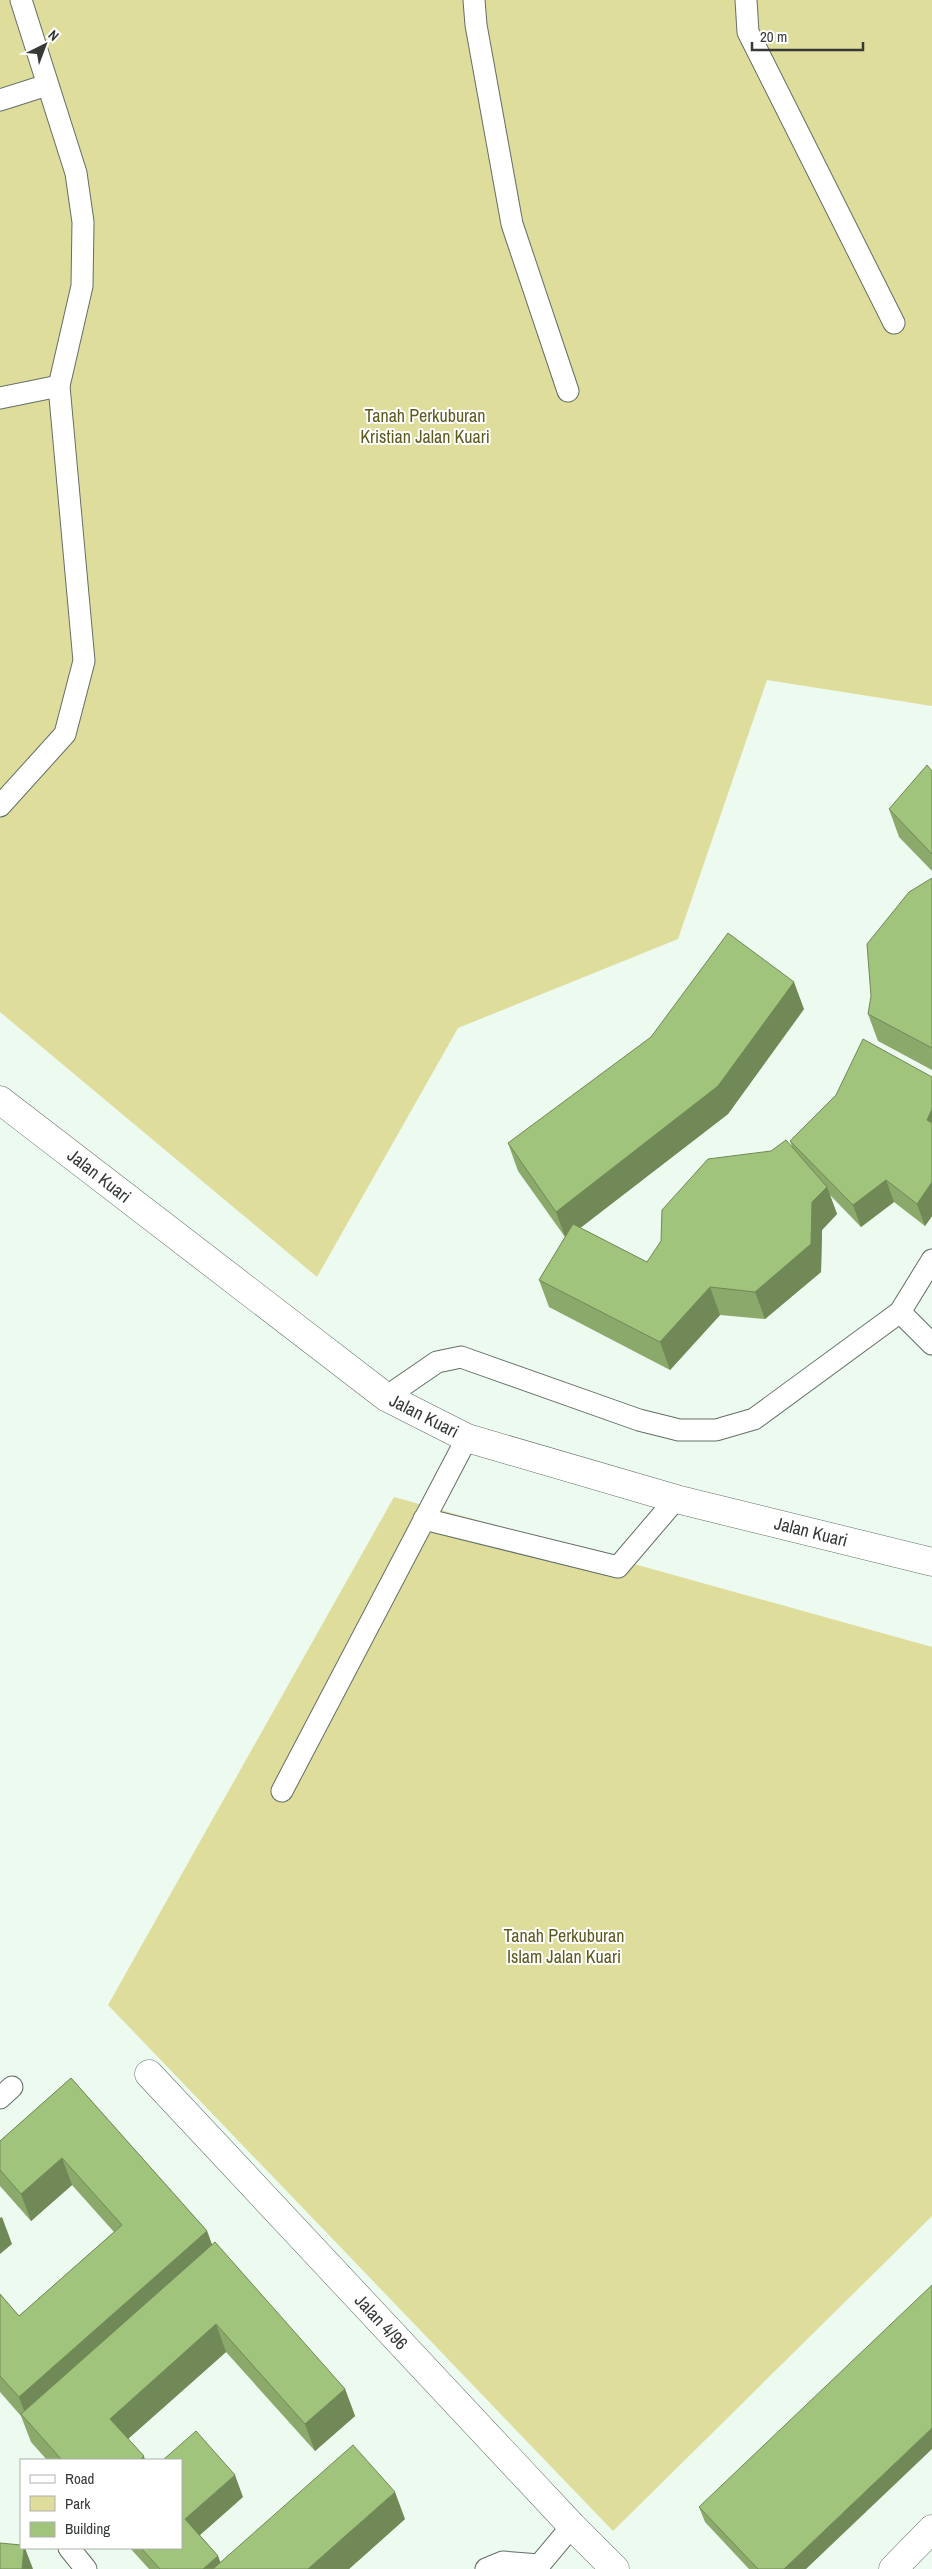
<svg xmlns="http://www.w3.org/2000/svg" width="932" height="2569" font-family="'Archivo Narrow',sans-serif">
<rect width="100%" height="100%" fill="#ecfaef"/>
<g fill="#dfdd9b">
<path d="M0,0H932V706L767,680L678,939L458,1028L317,1277L0,1012Z"/>
<path d="M394,1497L932,1647V2216L613,2531L108,2005Z"/>
</g>
<g fill="none" stroke-linecap="round" stroke-linejoin="round">
<defs>
<g id="lane">
<path d="M474,0L476,25L512,224L568,391"/>
<path d="M746,0L748,32L894,323"/>
<path d="M0,100L47,85"/>
<path d="M0,398L59,386"/>
<path d="M0,806L65,734L84,661L59,386L82,286L83,222L76,173L21,0"/>
<path d="M900,1312L932,1344"/>
<path d="M386,1397L437,1362L461,1357L639,1420L679,1430H716L754,1419L900,1312L932,1260"/>
<path d="M424,1519L618,1567L676,1499"/>
<path d="M282,1791L467,1438"/>
<path d="M0,2098L12,2087"/>
<path d="M69,2548L86,2569"/>
<path d="M486,2569L503,2562L539,2565"/>
<path d="M536,2569L572,2526"/>
</g>
<g id="street">
<path d="M149,2074L572,2526L615,2569"/>
<path d="M893,2569L932,2529"/>
</g>
<path id="secondary" d="M0,1100L386,1397L467,1438L676,1499L932,1562"/>
</defs>
<use href="#lane" stroke="#636f66" stroke-width="23"/>
<use href="#street" stroke="#636f66" stroke-width="29"/>
<use href="#secondary" stroke="#636f66" stroke-width="29"/>
<use href="#lane" stroke="#fff" stroke-width="21"/>
<use href="#street" stroke="#fff" stroke-width="28"/>
<use href="#secondary" stroke="#fff" stroke-width="28"/>
</g>
<g fill="#8aa96a">
<path d="M932,771V871L899,837L889,809Z"/>
<path d="M932,878V1070L878,1041L868,1014Z"/>
<path d="M804,1009L728,1114L580,1228L647,1262L771,1151L792,1147L790,1141L932,1077V1216L925,1226L894,1202L861,1227L830,1195L837,1214L822,1230L821,1272L765,1319L720,1315L670,1370L549,1307L539,1280L565,1237L518,1171L508,1143Z"/>
<path d="M71,2078L207,2231L212,2245L345,2389L355,2416L315,2451L226,2352L128,2439L145,2460H47L31,2442L21,2416L0,2392V2294L19,2316L114,2232L72,2185L31,2221L0,2186V2141Z"/>
<path d="M243,2497L200,2535L218,2556L220,2563L405,2519L349,2569H149L130,2548H181Z"/>
<path d="M699,2507L806,2569H749L705,2522Z"/>
</g>
<g fill="#708956">
<path d="M794,982L804,1009L728,1114L566,1239L556,1212Z"/>
<path d="M932,1109V1135L927,1120Z"/>
<path d="M886,1180L894,1202L861,1227L853,1205Z"/>
<path d="M932,1182V1216L925,1226L917,1204Z"/>
<path d="M827,1187L837,1214L822,1230L821,1272L765,1319L755,1292L812,1202Z"/>
<path d="M710,1287L720,1315L670,1370L660,1342Z"/>
<path d="M62,2158L72,2185L31,2221L21,2194Z"/>
<path d="M2,2217L12,2244L0,2254V2218Z"/>
<path d="M207,2231L217,2258L29,2424L19,2397Z"/>
<path d="M216,2324L226,2352L120,2446L110,2419Z"/>
<path d="M345,2389L355,2416L315,2451L305,2424Z"/>
<path d="M932,2428V2449L806,2569H784Z"/>
<path d="M144,2456L145,2460H140Z"/>
<path d="M235,2475L243,2497L193,2541L185,2519Z"/>
<path d="M395,2492L405,2519L349,2569H308Z"/>
<path d="M24,2548H25L33,2569H22Z"/>
<path d="M218,2556L223,2569H203Z"/>
</g>
<g fill="#a0c47b" stroke="#708956">
<path d="M927,765L932,771V854L889,809Z"/>
<path d="M932,878V1048L868,1014L871,996L867,944L909,892Z"/>
<path d="M728,933L794,982L718,1086L556,1212L508,1143L651,1037Z"/>
<path d="M863,1039L932,1077V1109L927,1120L932,1123V1182L917,1204L886,1180L853,1205L790,1141L836,1095Z"/>
<path d="M786,1140L827,1187L812,1202L811,1244L755,1292L710,1287L660,1342L539,1280L573,1224L647,1262L661,1241L662,1210L708,1159L771,1151Z"/>
<path d="M71,2078L207,2231L19,2397L0,2376V2294L19,2316L122,2225L62,2158L21,2194L0,2170V2141Z"/>
<path d="M215,2242L345,2389L305,2424L216,2324L110,2419L144,2456L140,2460H62L21,2414Z"/>
<path d="M932,2285V2428L784,2569H758L699,2507Z"/>
<path d="M196,2431L235,2475L185,2519L218,2556L203,2569H160L141,2548H181V2460H163Z"/>
<path d="M353,2445L395,2492L308,2569H213Z"/>
<path d="M0,2543L21,2545V2548H24L22,2569H0Z"/>
</g>
<g text-anchor="middle" stroke-width="4" stroke-linejoin="round" paint-order="stroke">
<g font-size="18" fill="#5c5a1d" stroke="#fff">
<text x="425" y="422">Tanah Perkuburan<tspan x="425" dy="21">Kristian Jalan Kuari</tspan></text>
<text x="564" y="1942">Tanah Perkuburan<tspan x="564" dy="21">Islam Jalan Kuari</tspan></text>
</g>
<g font-size="18" fill="#353a36" stroke="#fff">
<text transform="translate(99 1176) rotate(38)" y="6">Jalan Kuari</text>
<text transform="translate(424 1416) rotate(27)" y="6">Jalan Kuari</text>
<text transform="translate(811 1532) rotate(14)" y="6">Jalan Kuari</text>
<text transform="translate(381 2322) rotate(47)" y="6">Jalan 4/96</text>
</g>
</g>
<rect x="20" y="2459" width="162" height="90" fill="#ffffff" stroke="#aeb0af"/>
<rect x="30" y="2475" width="25" height="8" fill="#ffffff" stroke="#aeb0af"/>
<text x="65" y="2484" font-size="15" fill="#353a36">Road</text>
<rect x="30" y="2496" width="25" height="15" fill="#dfdd9b" stroke="#aeb0af"/>
<text x="65" y="2509" font-size="15" fill="#353a36">Park</text>
<rect x="30" y="2522" width="25" height="15" fill="#a0c47b" stroke="#aeb0af"/>
<text x="65" y="2534" font-size="15" fill="#353a36">Building</text>
<g transform="translate(45 45) rotate(42)" stroke="#ffffff" stroke-width="4" paint-order="stroke">
<path d="M0-4L9 19L0 12L-9 19Z" fill="#353a36"/>
<text y="-8" font-size="14" font-weight="bold" text-anchor="middle" fill="#353a36">N</text>
</g>
<path d="M752 42v8h111v-8" fill="none" stroke="#353a36" stroke-width="2.5"/>
<text x="760" y="42" font-size="15" fill="#353a36" stroke="#ffffff" stroke-width="4" paint-order="stroke">20 m</text>
</svg>
